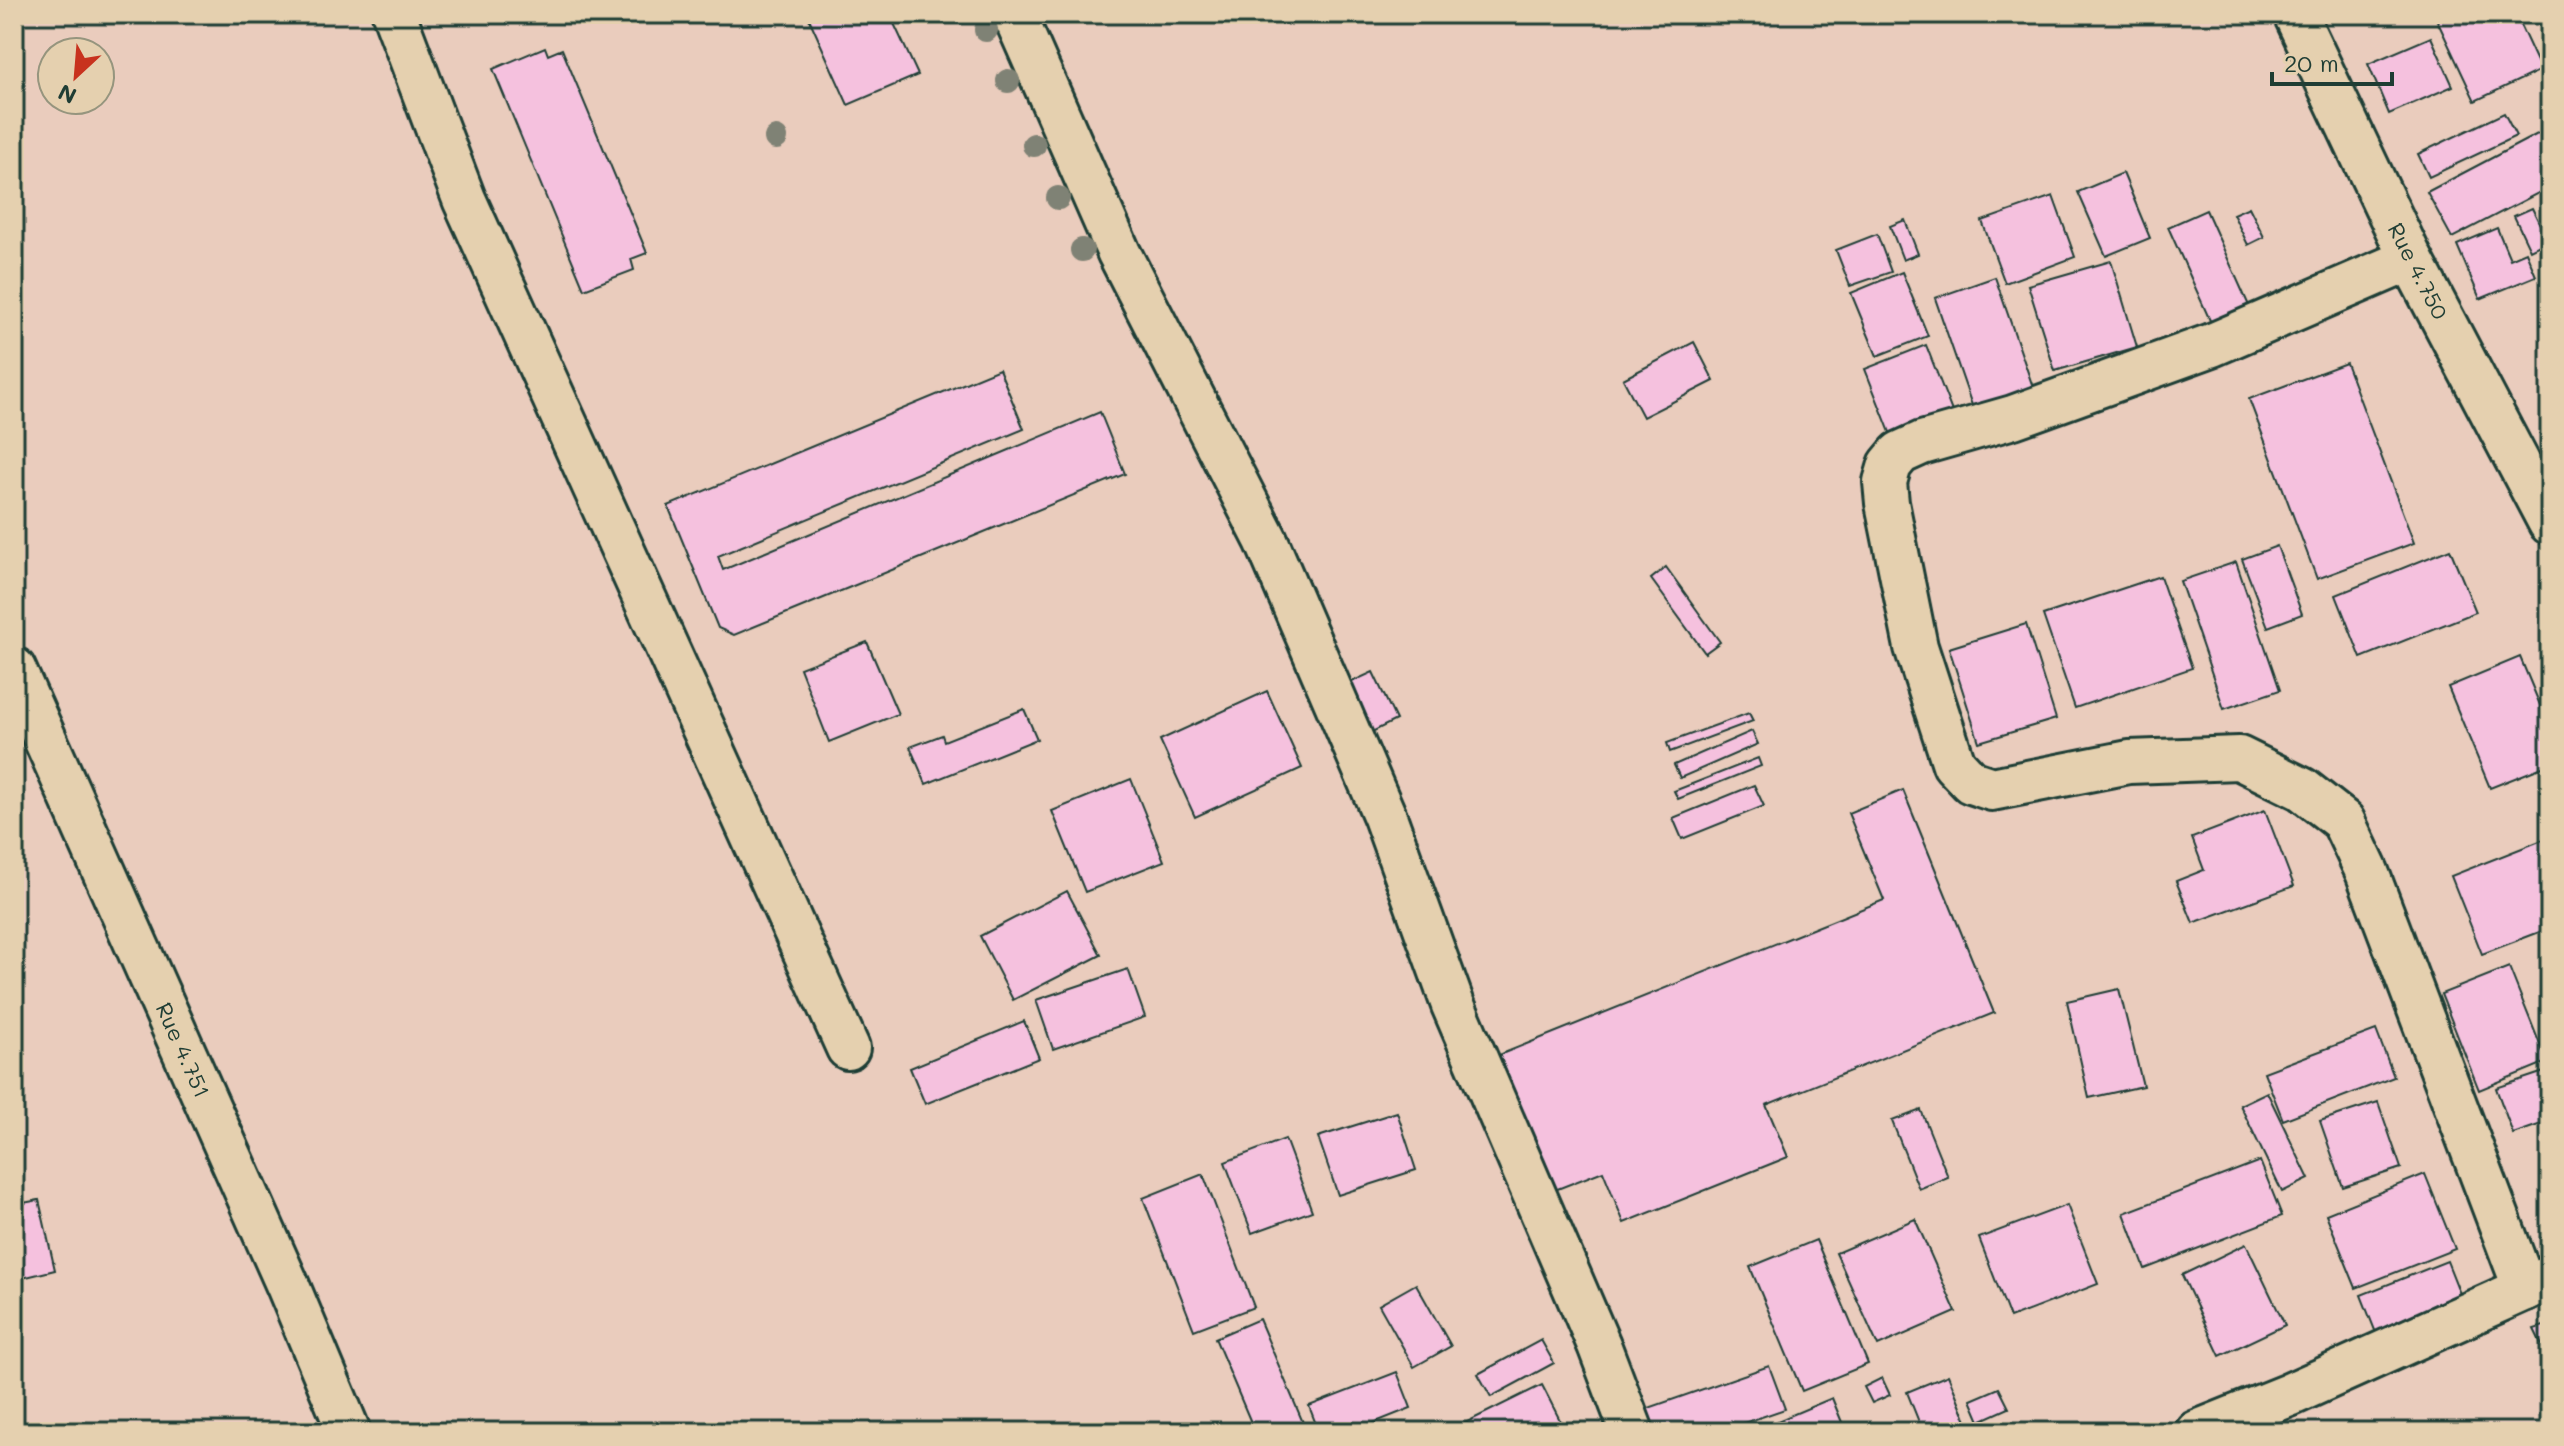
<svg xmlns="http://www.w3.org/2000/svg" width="2564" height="1446" font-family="Mali,sans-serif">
<rect width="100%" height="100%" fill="#eaccbd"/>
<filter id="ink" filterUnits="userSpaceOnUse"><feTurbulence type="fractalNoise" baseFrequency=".0125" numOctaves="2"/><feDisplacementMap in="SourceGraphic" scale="16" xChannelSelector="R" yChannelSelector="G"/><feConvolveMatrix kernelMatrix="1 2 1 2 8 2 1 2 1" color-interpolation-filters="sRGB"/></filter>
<g filter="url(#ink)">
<g fill="#f5c1de" stroke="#1f3d34" stroke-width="2">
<path d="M807,14H883L886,19L891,17L918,75L848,105Z"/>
<path d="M2434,14H2515L2541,70L2475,101Z"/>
<path d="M2431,37L2453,86L2389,114L2368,64Z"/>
<path d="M545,47L548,55L562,49L647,253L631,259L634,270L584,289L493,69Z"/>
<path d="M2504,113L2516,136L2429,177L2418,154Z"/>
<path d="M2549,128L2550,187L2452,238L2427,192Z"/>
<path d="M2123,173L2150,238L2106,256L2078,192Z"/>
<path d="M2053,196L2075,257L2005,283L1982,221Z"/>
<path d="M2249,207L2264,237L2248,245L2233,214Z"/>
<path d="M2532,208L2548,241L2530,250L2514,216Z"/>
<path d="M2206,210L2250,308L2212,325L2168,227Z"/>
<path d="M1905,220L1918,254L1903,260L1890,226Z"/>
<path d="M2497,228L2510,259L2526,252L2536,276L2480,299L2457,245Z"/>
<path d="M1877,234L1891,272L1850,286L1836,250Z"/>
<path d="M2111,261L2137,347L2055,371L2028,285Z"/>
<path d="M1902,272L1928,336L1877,356L1851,293Z"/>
<path d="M1995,277L2036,396L1976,417L1935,298Z"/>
<path d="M1694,342L1714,381L1643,417L1623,379Z"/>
<path d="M1926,345L1956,422L1895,445L1865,369Z"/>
<path d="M2346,363L2414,543L2317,579L2249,399Z"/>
<path d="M999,369L1024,429L718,556L723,570L1100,412L1125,474L734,635L718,628L668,506Z"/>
<path d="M2277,546L2302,614L2268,627L2242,559Z"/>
<path d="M2450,549L2476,612L2361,658L2336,595Z"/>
<path d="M2236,562L2280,690L2224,709L2180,581Z"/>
<path d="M1666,567L1720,642L1705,653L1651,579Z"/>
<path d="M2160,576L2192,668L2075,708L2043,615Z"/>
<path d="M2026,624L2056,719L1979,742L1949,648Z"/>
<path d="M867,642L898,714L829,742L800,668Z"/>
<path d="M2520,657L2550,729V764L2490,788L2448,687Z"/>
<path d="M1373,672L1396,720L1370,733L1347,684Z"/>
<path d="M1267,691L1302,768L1195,817L1160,740Z"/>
<path d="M1024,709L1037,739L926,784L910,747L942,735L944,741Z"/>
<path d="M1749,713L1753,721L1670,752L1667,743Z"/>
<path d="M1752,731L1758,744L1680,778L1674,765Z"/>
<path d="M1758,758L1761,766L1678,799L1674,791Z"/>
<path d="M1131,779L1164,861L1085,892L1052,811Z"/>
<path d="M1754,785L1764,806L1682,839L1673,818Z"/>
<path d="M1903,790L1994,1013L1766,1105L1788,1157L1624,1223L1603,1171L1555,1190L1499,1055L1884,900L1848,813Z"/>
<path d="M2265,810L2294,886L2193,923L2176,881L2204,870L2192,838Z"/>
<path d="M2550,837V928L2482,954L2451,876Z"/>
<path d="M1067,891L1101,955L1013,1000L980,936Z"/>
<path d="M2509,967L2547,1062L2479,1090L2441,994Z"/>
<path d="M1128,969L1145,1017L1053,1049L1036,1000Z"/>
<path d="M2119,989L2143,1086L2089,1098L2067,1001Z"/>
<path d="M1024,1021L1039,1058L925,1104L910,1068Z"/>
<path d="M2376,1030L2394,1077L2283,1120L2264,1072Z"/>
<path d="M2550,1070V1121L2513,1134L2496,1088Z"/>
<path d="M2267,1092L2309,1179L2282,1192L2240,1105Z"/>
<path d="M2378,1102L2401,1168L2343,1187L2320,1121Z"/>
<path d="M1921,1110L1948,1177L1919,1189L1892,1121Z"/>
<path d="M1397,1112L1416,1170L1338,1195L1318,1137Z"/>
<path d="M1285,1139L1312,1211L1252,1233L1225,1162Z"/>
<path d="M2260,1161L2282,1216L2145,1269L2124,1213Z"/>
<path d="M1203,1174L1254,1307L1194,1330L1143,1198Z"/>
<path d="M2425,1174L2455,1249L2356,1288L2326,1214Z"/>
<path d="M39,1200L55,1270L14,1280V1210L23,1209V1203Z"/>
<path d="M2067,1205L2098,1284L2010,1318L1979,1238Z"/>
<path d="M1915,1219L1956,1312L1878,1346L1836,1253Z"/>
<path d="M1816,1240L1868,1364L1802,1391L1750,1267Z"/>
<path d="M2246,1244L2285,1325L2220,1356L2182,1275Z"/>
<path d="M2447,1261L2464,1304L2378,1338L2361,1295Z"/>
<path d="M1416,1284L1451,1346L1414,1367L1379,1305Z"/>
<path d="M1259,1319L1307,1432H1255L1215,1338Z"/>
<path d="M2550,1324V1362L2534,1329Z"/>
<path d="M1541,1340L1554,1363L1491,1397L1478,1374Z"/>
<path d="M1769,1366L1785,1409L1718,1432H1644L1637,1412Z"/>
<path d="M1397,1372L1411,1408L1351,1432H1319L1309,1406Z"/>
<path d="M1948,1375L1969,1426L1955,1432H1923L1907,1392Z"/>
<path d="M1882,1378L1890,1395L1872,1403L1864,1387Z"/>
<path d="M1542,1385L1566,1432H1467L1463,1424Z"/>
<path d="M1999,1388L2009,1408L1980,1421L1971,1400Z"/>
<path d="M1832,1398L1846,1432H1779L1775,1422Z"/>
</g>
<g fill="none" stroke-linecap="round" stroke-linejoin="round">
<defs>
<g id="minor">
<path d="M394,14L464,199L848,1048"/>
<path d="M1014,14L1119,253L1266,540L1385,817L1453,1005L1599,1345L1632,1432"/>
<path d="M2295,14L2411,259L2550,523"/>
<path d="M2411,259L2212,345L2013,417L1922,443L1900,453L1890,465L1885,482L1887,503L1916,647L1954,764L1971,782L1992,789L2129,762L2239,758L2302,789L2343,821L2367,872L2525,1289"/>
<path d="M14,669L288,1286L349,1432"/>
<path d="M2197,1432L2289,1395L2549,1278"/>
</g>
</defs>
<use href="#minor" stroke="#1f3d34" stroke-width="48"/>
<use href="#minor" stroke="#e5d0af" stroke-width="42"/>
</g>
<g fill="#7f8274">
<circle cx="986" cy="30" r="12"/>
<circle cx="1008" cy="81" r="12"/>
<circle cx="776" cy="138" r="12"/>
<circle cx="1034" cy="145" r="12"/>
<circle cx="1058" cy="198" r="12"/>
<circle cx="1082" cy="250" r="12"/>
</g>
</g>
<g text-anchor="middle" stroke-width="7" stroke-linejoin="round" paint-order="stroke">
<g font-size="22" fill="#1f3d34" stroke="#e5d0af">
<text transform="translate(2418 271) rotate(63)" y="8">Rue 4.750</text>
<text transform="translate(183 1050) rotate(66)" y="8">Rue 4.751</text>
</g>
</g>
<rect width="2564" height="1446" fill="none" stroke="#e5d0af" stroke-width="48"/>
<rect x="24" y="24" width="2516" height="1398" fill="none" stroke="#1f3d34" stroke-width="3" filter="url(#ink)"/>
<g transform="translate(76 76) rotate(206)"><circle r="38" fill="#e5d0af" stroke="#96957e" stroke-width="2"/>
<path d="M0-6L14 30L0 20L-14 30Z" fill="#c8321e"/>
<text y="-12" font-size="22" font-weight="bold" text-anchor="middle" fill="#1f3d34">N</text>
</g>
<path d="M2272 72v12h120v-12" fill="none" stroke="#1f3d34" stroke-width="4"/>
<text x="2284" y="72" font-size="24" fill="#1f3d34" stroke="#e5d0af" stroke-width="6" paint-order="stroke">20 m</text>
</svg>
